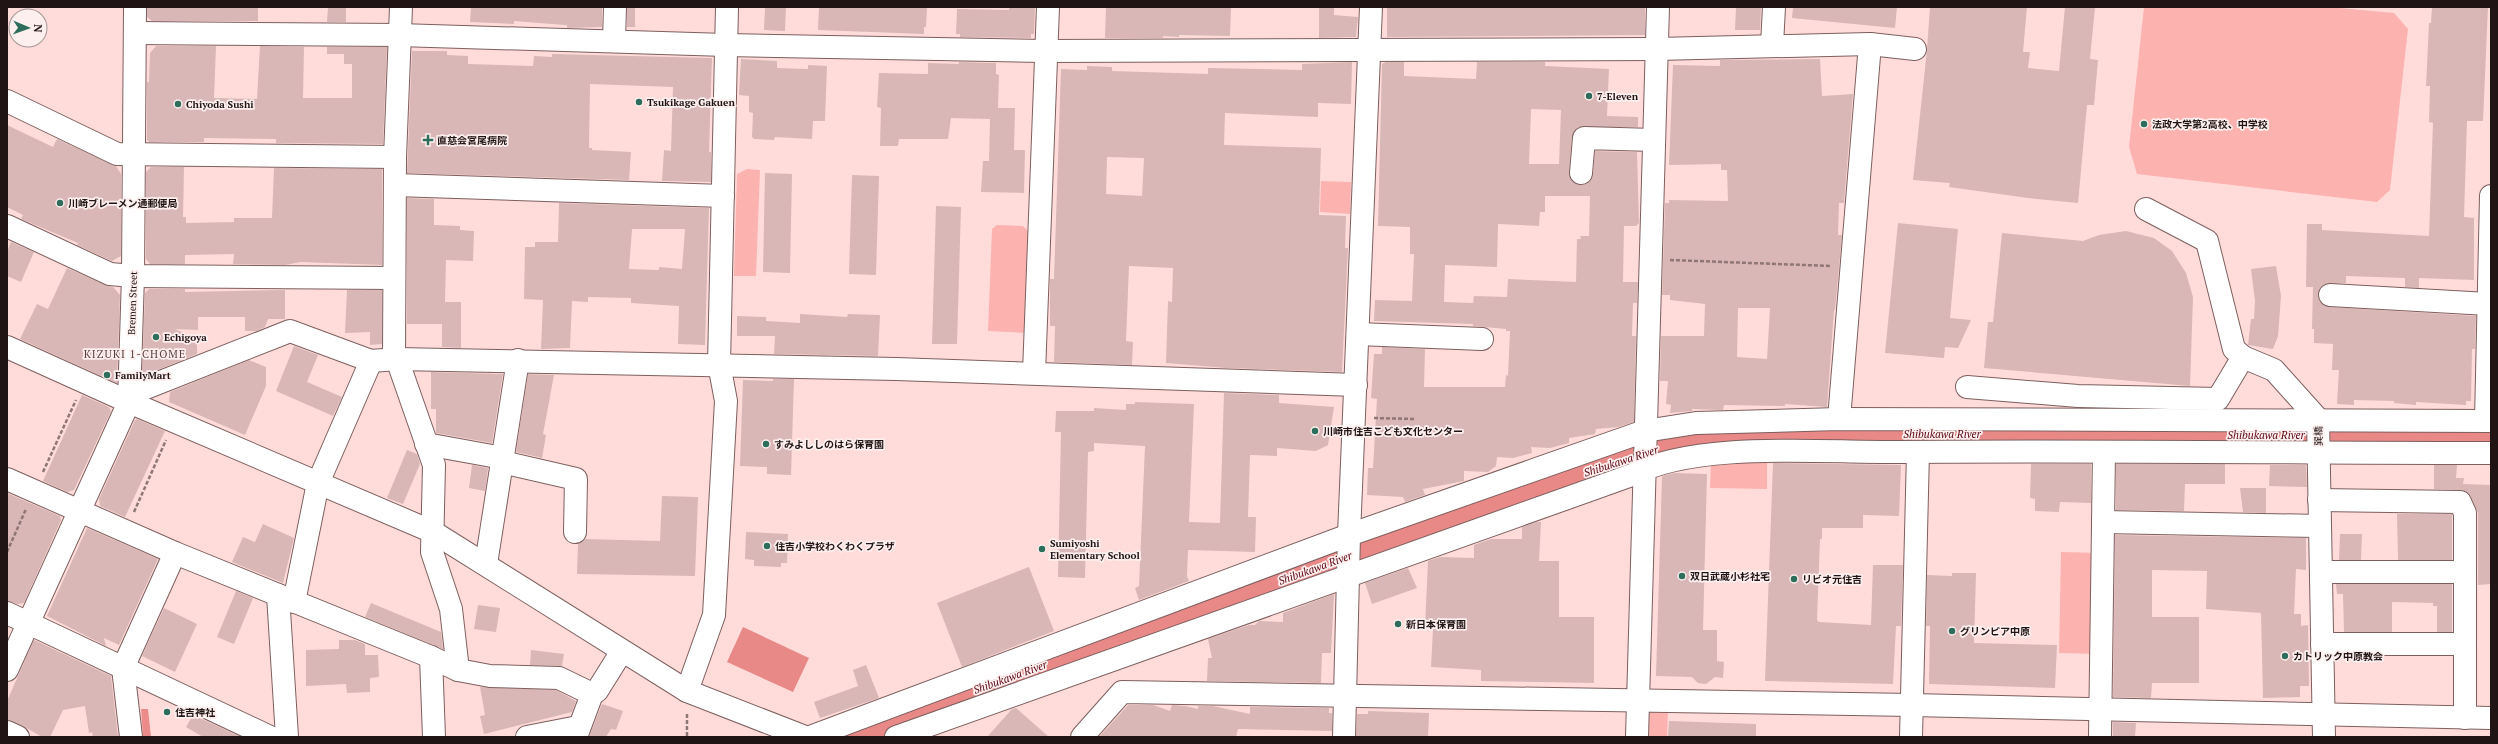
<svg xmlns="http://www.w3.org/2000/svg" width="2498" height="744" font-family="'PT Serif','Noto Sans JP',serif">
<rect width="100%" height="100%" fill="#ffdcda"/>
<g fill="#fcb3b0">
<path d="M2144,7H2329L2394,13L2408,29L2390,190L2377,202L2137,174L2129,147Z"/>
<path d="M747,169L760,170L756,276H734L737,174Z"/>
<path d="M1321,181L1351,182L1350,214L1320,212Z"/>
<path d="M997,225L1023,226L1029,232L1025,333L988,331L992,229Z"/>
<path d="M1711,461H1767V489L1710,488Z"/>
<path d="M2061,552L2100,553L2098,654L2059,653Z"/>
<path d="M1645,710L1668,711L1667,737H1644Z"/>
</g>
<path fill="#ec8c8a" d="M141,709H148L151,737H143Z"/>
<path fill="#e88987" d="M743,627L809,658L793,692L727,662Z"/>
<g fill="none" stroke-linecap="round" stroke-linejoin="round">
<path stroke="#e88987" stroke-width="35" d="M843,737L1349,554L1647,450L1742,434L2491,435"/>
</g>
<g fill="#d9b7b6" fill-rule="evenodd">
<path d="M147,7H258V21H152L147,17Z"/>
<path d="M328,7H346V22H327Z"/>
<path d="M471,7H602V27L567,28V25H565L514,21V24L470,22Z"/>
<rect x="627" y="7" width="8" height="20"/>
<path d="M765,7H786L785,31L764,30Z"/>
<path d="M819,7H927L926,27H924V34L818,30Z"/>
<path d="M1009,7L1035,8L1034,34H1031V38L960,37V34H956L957,9L1009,10Z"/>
<path d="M1106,7H1231L1230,36L1179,35V37L1163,36V38H1105Z"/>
<path d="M1319,7H1334V15L1358,17L1356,37L1319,38Z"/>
<path d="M1387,7H1645V35L1387,37Z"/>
<path d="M1793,7H1897L1895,28L1792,18Z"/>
<path d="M1930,7H2027L2023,52H2030L2028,68L2059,71L2065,7H2095L2090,59L2098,60L2094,105H2087L2078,203L2028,198L1949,187L1950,183L1913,180L1927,50Z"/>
<path d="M2432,7H2488L2483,121H2467L2464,217L2474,218V280L2419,278V288L2405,287V278L2346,276V283L2325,284L2320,288L2318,295L2323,305L2329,307L2476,316L2475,349H2472L2471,401H2466V405L2416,402V405L2394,403V401L2354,400V405L2337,404L2339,370H2332L2333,344L2314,343V329H2312L2313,287H2306L2307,224H2322V230L2429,236L2433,123L2429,122L2430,86H2426L2429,23H2431Z"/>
<path d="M1736,8H1761L1760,30H1735Z"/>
<path d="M156,46H216L214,98L257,99L260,46L304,47L303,98H352V64H344V54H327V47H387L383,144L276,143V139L204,138V142H149L147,140V82H149L150,53Z"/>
<path d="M412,51H447V55L468,56V64L533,66L534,56L552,57V54L712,58L709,152H711V182L662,181L664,150L671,151L673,87L590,84L589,148H592V150L631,152L629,180L407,173Z"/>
<path d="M741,59L777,61V68L808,69V65L827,66L825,121H813L812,139L775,137L774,140L754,139L752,137L753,113L749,112V96L739,95Z"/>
<path d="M1820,59L1822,96L1853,94L1844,203H1839L1838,235H1842L1835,310H1834L1827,407L1785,404V406L1724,405L1723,410L1692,409V411L1670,413L1671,405L1666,404L1668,381H1660L1661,336H1704L1705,304L1670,300V295H1662L1665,203H1669V200L1728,201L1727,170H1721V164L1669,165L1673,65L1720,66V60ZM1738,308H1770L1767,359L1737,357Z"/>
<path d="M959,62L996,63V74L999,75L998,108H1015L1014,150H1025L1024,193L981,192L983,161H989L990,119L951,118L948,139H899L898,146H880L881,108L877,107L879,73L928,74V63L959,64Z"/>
<path d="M1352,62L1351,104L1318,103V117L1225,113L1224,145L1321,148L1319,215L1346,216L1345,248H1348L1342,372L1226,368L1166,363L1168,301L1172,302L1173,268L1129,266L1126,341L1133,342L1132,365L1054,362L1055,326H1050V279H1054L1061,69L1087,70V66L1112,67V71L1208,74V68L1302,70V64ZM1107,157L1144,158L1142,196L1106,194Z"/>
<path d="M1386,62H1404V76L1476,79L1477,62H1545V66L1609,69L1607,116L1638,117V127H1578L1572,137L1569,172L1574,183L1586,184L1593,174L1595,151L1637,152L1639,223L1636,226H1624L1623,282H1638L1637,303H1633L1632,336H1636L1634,422L1618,427L1596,429L1595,434L1569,438V443L1550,448L1531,447L1532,453L1513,458L1497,457L1496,466L1488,472L1464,471V481L1423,489L1425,495L1405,502L1403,497L1367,495L1368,468H1373L1377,399L1371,398L1374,354H1382V347L1425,349L1424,387H1505L1506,375L1508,376L1510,331H1506V329L1473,326V324L1374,321L1375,300L1412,301L1414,254H1410V227L1378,226L1382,64ZM1531,109L1561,110L1559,164H1529ZM1545,196H1590L1589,236H1580L1581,239H1577L1576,282L1508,279L1507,297L1474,296L1473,303L1444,302L1445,265L1497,267L1498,224L1539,226L1540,212H1545Z"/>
<path d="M7,125L53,147L57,139L116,166L121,174V256L112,261L77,245L78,243L21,219L23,215L7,207Z"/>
<path d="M151,167H184L183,217H186V223L234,222V218H272L274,168L382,169V265L301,262L285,265L233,264L234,254L185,255V264H150L146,259V172Z"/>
<path d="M765,173L792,174L790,273L763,272Z"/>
<path d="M852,175L879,176L876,275L849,274Z"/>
<path d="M407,198L434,199V225L460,226V230L474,231L473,261L446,260L445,302H461V348L442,347V324H407Z"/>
<path d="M559,203L709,208L705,345L678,344L679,306L631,303V298L588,297V302L572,301L570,348L541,349L543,300L524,299L525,247H535V242H558ZM632,229H685L682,269L659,267V270L629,269Z"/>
<path d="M936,206L961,207L957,344H932Z"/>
<path d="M1898,223L1958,229L1950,318L1971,320L1958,348L1945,347L1944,358L1885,353Z"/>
<path d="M2126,231L2154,238L2172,251L2186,273L2193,297L2190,386L1984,368L1988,322H1993L2002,233L2083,241L2099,235Z"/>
<path d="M11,242L34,252L21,282L7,276V252Z"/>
<path d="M2276,266L2281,296L2278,336L2273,349L2248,345L2251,319H2254L2255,301L2251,269Z"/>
<path d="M67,268L105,285L113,287L120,295L117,383L20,339L37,304L48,309Z"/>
<path d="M149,289H185V292L285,290V319H268L265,327L256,331H245V317H198V330L175,329L197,339V354L145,375L142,372L145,293Z"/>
<path d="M347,290H382V344L370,345V332L345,333Z"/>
<path d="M800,314L847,317L848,314L880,315L878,356L774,354L775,336H737V316L766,317V321L800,323Z"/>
<path d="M294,346L318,355L307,382L342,397L333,416L276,391Z"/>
<path d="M249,360L266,367V386L245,435L169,402L170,392Z"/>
<path d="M431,372L503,374L492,443L436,433V409H431Z"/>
<path d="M528,374L554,375L543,434L546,435L542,458L516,452Z"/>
<path d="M773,379H794L791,475L767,474V467L740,466L743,380L773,381Z"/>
<path d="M1224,393L1279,395V403L1334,407L1328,445L1316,451L1277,448V456L1250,455L1248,517H1256L1255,552L1188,550L1187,576L1189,581L1139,600L1135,588L1139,586L1145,446L1094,443V451L1088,452L1085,578L1058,577L1061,432H1055L1056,411H1094V408L1126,410V404H1135V402L1194,404L1189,522L1220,523Z"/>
<path d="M82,395L109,407L111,411L74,490L67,492L43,481Z"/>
<path d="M137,419L165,431L125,517L100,506L99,499L135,420Z"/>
<path d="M407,450L417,454L420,464L403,504L387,498Z"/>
<path d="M1773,463L1901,465L1899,516L1863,515V528H1822V539H1820L1817,620L1819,622L1871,625L1873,565H1903L1901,626H1896L1893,684L1765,681Z"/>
<path d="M2031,464H2091V503L2060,502L2059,512L2035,511V499L2030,498Z"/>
<path d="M2116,464H2225V484H2185L2184,511L2116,510Z"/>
<path d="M472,465L488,468L485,491L469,488Z"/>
<path d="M2270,465H2306L2307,487L2269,486Z"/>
<path d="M2434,465H2457L2456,478H2464L2463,484L2491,485V584L2478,585V513L2471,497L2467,492L2461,490L2434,489Z"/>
<path d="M1675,473L1707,474L1703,630H1717V661L1724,662L1723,678L1715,677L1706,684L1698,683L1692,677L1656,676L1662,476Z"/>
<path d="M2240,488H2266V513L2243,512Z"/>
<path d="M7,493L60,516L61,520L24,603L18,604L7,601Z"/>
<path d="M662,496L698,497L695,576L577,574L578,544L585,539L660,541Z"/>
<path d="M2397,514H2452V560H2398Z"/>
<path d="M1537,522H1541L1539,561H1559V617H1594V683L1481,681V670L1431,667L1433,629L1425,628L1428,561L1440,557L1474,558V545L1491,539H1522V527Z"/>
<path d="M263,524L294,538L283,583L232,562L243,537L255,542Z"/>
<path d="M87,528L158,559L119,645L104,638L106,646L47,616Z"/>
<path d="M746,532L788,534L787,563H781V567L754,566V560L745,559Z"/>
<path d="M2340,534H2362L2361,560H2339Z"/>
<path d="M2115,535L2306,538V570L2296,569L2294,614H2301V626L2308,625L2309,686H2300V697L2263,698L2261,613L2206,609L2207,571L2152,570V617H2199V683H2152L2151,698L2113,697Z"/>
<path d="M1029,567L1054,631L962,667L937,603Z"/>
<path d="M1408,568L1417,588L1372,604L1365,583Z"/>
<path d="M1952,573H1976L1974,643L2057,645L2055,688L1929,684L1930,626H1926L1927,575L1952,576Z"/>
<path d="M2336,584H2452V632H2437V606H2433V603L2392,602V632H2344L2343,594H2337Z"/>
<path d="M236,591L253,598L234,644L217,637Z"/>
<path d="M1334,594L1331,653H1322L1321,683L1207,681L1208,658H1212L1208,639L1249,625H1255L1259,621L1283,622V613Z"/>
<path d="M371,603L441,632L443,649L365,617Z"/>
<path d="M478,605L500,608L496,632L474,629Z"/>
<path d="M164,608L197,624L175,672L142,656Z"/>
<path d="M34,640L111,676L118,737H93L92,732L89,733L85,706L63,710L50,737H42L23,726L7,720V701Z"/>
<path d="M339,640H355L365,644V655H378L379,677L370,678V692L347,693L346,684L306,686V650L339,649Z"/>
<path d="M531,650L564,654L562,666L530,665Z"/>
<path d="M866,665L879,698L820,718L814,702L858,686L853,670Z"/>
<path d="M480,687L556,690L576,701L572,712L484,734L480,716L485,715Z"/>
<path d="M602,704L623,711L616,730L611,729L606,737H589Z"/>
<path d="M1128,705H1153L1170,711L1172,705L1185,706L1198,709V706H1213L1250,714V707L1329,708V713H1332V731L1238,729L1236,737H1099Z"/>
<path d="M1016,708L1049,737H987L1012,709Z"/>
<path d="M1368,711L1429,713L1428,737H1356L1357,714H1368Z"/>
<path d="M193,715L241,737H203L186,727Z"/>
<path d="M1669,721L1756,724V737H1668Z"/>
<path d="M2113,722L2136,723L2135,737H2113Z"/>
</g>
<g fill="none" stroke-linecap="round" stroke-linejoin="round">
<defs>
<g id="minor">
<path d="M135,33L399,35L726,45L1045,51L1657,49L1870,44L1915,49"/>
<path d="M614,40L615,7"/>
<path d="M1772,45L1774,7"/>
<path d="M7,101L117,154L395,157"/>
<path d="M1581,173L1584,138L1654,140"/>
<path d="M395,185L723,196"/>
<path d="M2146,209L2207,241L2234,349L2243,357"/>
<path d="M7,226L110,274L133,276L394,278"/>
<path d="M2330,295L2488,304"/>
<path d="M1358,334L1482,339"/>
<path d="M7,347L129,402L433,532L687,691L805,737"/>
<path d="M394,359L395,157L401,7"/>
<path d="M397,359L434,465L432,552L451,609L458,670"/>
<path d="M1034,373L1048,7"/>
<path d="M1967,387L2078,396L2218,399L2243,357L2274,370L2318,419L2324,737"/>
<path d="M129,402L143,389L290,331L371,361L397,359L896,369L1356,385"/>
<path d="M1839,419L1870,44"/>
<path d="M2486,421L2491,196"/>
<path d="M426,444L503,458"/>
<path d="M502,462L576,479L575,532"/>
<path d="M7,479L175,553L431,657L458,670L490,676L559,678L592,694L576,737"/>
<path d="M2319,500L2460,502L2465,513V718"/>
<path d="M2103,522L2320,526"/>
<path d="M486,564L518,360"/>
<path d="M2321,572H2465"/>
<path d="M278,595L287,737"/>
<path d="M294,602L318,483L371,361"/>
<path d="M7,613L270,737"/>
<path d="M2322,644H2465"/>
<path d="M431,657L434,737"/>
<path d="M7,670L129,402L133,276L135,7"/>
<path d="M687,691L714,615L726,401L719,364L727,7"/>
<path d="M592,694L597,691L622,651"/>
<path d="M7,732L18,737"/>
<path d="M131,737L123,668L175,553"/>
<path d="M527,737L578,727"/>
<path d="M810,737L1349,535L1645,431L1696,423L1839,419L2491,421"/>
<path d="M896,737L1632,475C1694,442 1813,452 1884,452C2086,450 2289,453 2491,453"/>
<path d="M1082,737L1122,692L1911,705L2491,718"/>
<path d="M1344,737L1349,535L1371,7"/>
<path d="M1637,737L1658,7"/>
<path d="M1911,737L1918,452"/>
<path d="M2100,737L2104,453"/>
</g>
</defs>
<use href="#minor" stroke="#7d5f5e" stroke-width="24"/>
<g stroke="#8e7776" stroke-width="2.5" stroke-dasharray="4 2" stroke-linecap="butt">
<path d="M1670,260L1831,266"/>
<path d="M1374,418L1415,419"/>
<path d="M43,472L76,400"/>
<path d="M134,512L166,440"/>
<path d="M7,552L26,509"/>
<path d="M687,714V737"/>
</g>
<use href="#minor" stroke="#fff" stroke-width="22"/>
</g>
<g fill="#2e6d5b" stroke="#fdefee" stroke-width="1.5">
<circle cx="1589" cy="96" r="4"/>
<circle cx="639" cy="102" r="4"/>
<circle cx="178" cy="104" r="4"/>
<circle cx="2144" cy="124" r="4"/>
<path d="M426 134h4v4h4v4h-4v4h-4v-4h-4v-4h4z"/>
<circle cx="60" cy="203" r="4"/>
<circle cx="156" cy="337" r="4"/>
<circle cx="107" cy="375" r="4"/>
<circle cx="1315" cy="431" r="4"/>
<circle cx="766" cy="444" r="4"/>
<circle cx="767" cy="546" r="4"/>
<circle cx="1042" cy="549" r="4"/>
<circle cx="1682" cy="576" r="4"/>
<circle cx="1794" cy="579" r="4"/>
<circle cx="1398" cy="624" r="4"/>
<circle cx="1952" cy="631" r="4"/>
<circle cx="2285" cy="656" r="4"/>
<circle cx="167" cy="712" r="4"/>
</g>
<g text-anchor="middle" stroke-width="3.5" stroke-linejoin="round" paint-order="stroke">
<g font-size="10" font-weight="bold" fill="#201414" stroke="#fdefee" text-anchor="start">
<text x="1597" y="100">7-Eleven</text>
<text x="647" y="106">Tsukikage Gakuen</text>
<text x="186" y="108">Chiyoda Sushi</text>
<text x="2152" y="128">法政大学第2高校、中学校</text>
<text x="437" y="144">直慈会宮尾病院</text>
<text x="68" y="207">川崎ブレーメン通郵便局</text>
<text x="164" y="341">Echigoya</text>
<text x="115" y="379">FamilyMart</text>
<text x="1323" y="435">川崎市住吉こども文化センター</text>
<text x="774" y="448">すみよししのはら保育園</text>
<text x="1050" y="547">Sumiyoshi<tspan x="1050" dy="12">Elementary School</tspan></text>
<text x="775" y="550">住吉小学校わくわくプラザ</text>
<text x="1690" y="580">双日武蔵小杉社宅</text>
<text x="1802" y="583">リビオ元住吉</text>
<text x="1406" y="628">新日本保育園</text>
<text x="1960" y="635">グリンピア中原</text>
<text x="2293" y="660">カトリック中原教会</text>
<text x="175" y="716">住吉神社</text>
</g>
<g font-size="10" fill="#201414" stroke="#fdefee">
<text transform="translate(132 303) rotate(-88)" y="4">Bremen Street</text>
<text transform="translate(2318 436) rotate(-91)" y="4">巽橋</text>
</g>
<g font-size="11" letter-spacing="1" fill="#5a3f3e" stroke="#fdefee">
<text x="135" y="358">KIZUKI 1-CHOME</text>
</g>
<g font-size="11" font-style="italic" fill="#5d0512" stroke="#fdefee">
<text x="1942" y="438">Shibukawa River</text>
<text x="2266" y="439">Shibukawa River</text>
<text transform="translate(1621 461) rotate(-18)" y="4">Shibukawa River</text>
<text transform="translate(1315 568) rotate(-20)" y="4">Shibukawa River</text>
<text transform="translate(1010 677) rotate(-20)" y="4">Shibukawa River</text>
</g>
</g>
<rect width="2498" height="744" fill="none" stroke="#201414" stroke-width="16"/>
<g transform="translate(28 28) rotate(92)"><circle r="19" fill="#fdefee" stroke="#a59797"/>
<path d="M0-3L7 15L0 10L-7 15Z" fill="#2e6d5b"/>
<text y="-6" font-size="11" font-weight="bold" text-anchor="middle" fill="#201414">N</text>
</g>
</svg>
